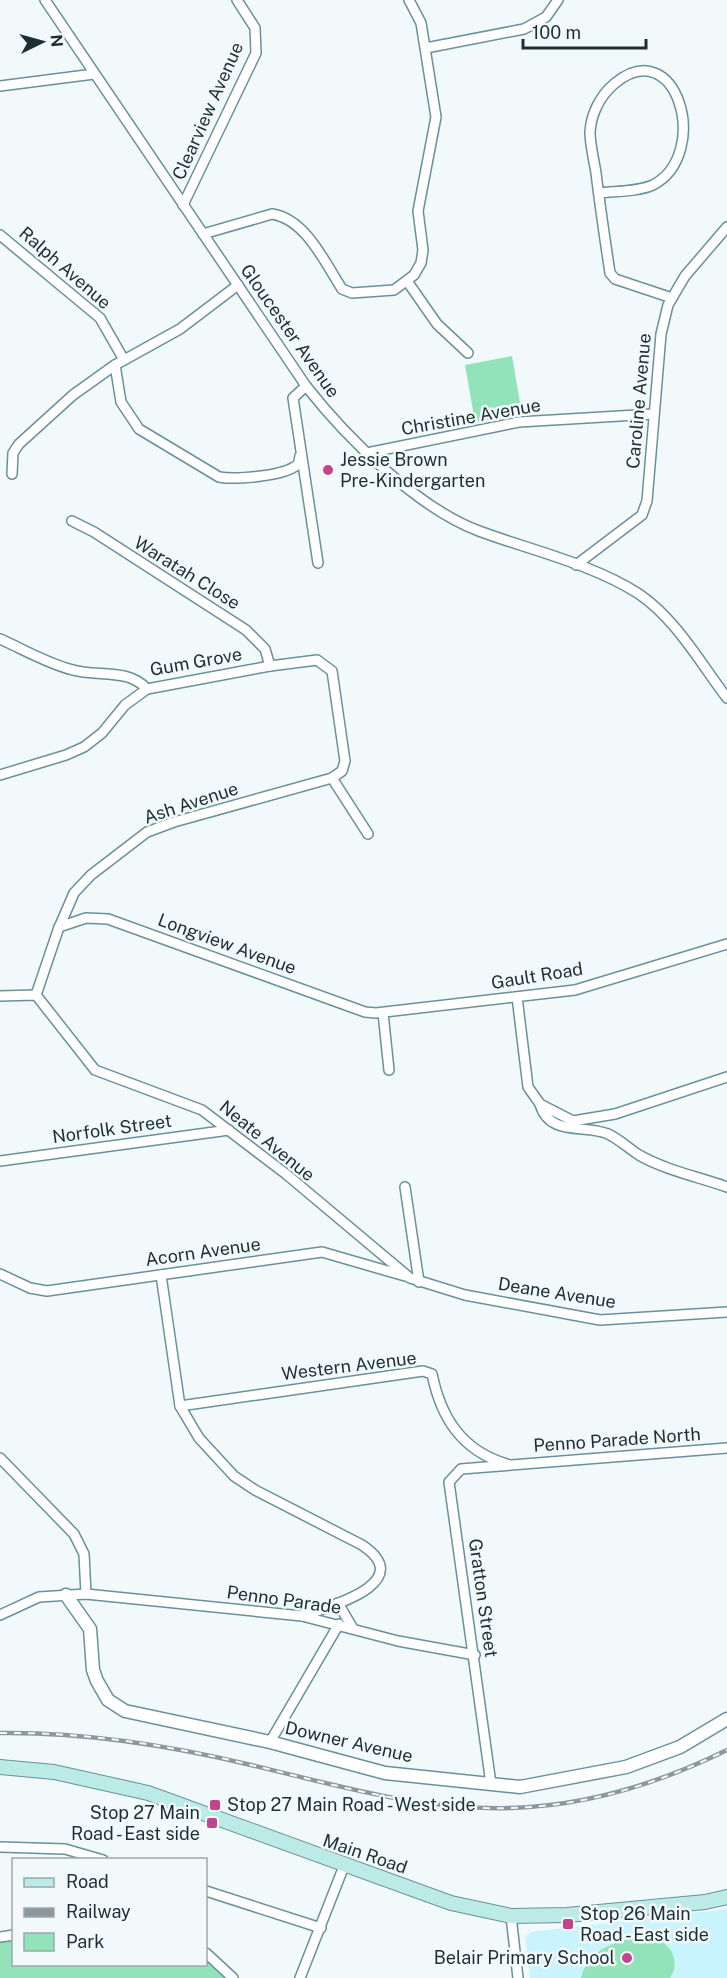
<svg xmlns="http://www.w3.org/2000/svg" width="727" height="1978" font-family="'Public Sans',sans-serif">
<rect width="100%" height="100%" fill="#f1f9fb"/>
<path fill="#c9f3fd" d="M727,1909V1978H530L525,1937L531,1932Z"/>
<g fill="#92e3b9">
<path d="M512,356L522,414L475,422L465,365Z"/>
<path d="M13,1935L14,1964H206V1953L233,1978H0V1937Z"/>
<path d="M649,1936C669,1941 682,1959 670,1978H581C587,1948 623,1938 649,1936Z"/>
</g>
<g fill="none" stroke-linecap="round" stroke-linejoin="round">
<defs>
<g id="minor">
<path d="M45,0L306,386C346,437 417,508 479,531C530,550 593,564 639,594C676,619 701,664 727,698"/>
<path d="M426,48L524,29L546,17L558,0"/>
<path d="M0,86L94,74"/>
<path d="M599,193C615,191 637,192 653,185C712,154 677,31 614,84C600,96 591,114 590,132C590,145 594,160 596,173C600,206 605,240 610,273L615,279L672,298"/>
<path d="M183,205L256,53L255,28L237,0"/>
<path d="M203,234L272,214C306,219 325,263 342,289L352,293L394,290L414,275L421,263L423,250L418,211L436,117L421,23L409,0"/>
<path d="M0,235L100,318L124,360"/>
<path d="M407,281L437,324L468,353"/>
<path d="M115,365L121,402L139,429L219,477C235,480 280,476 294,467C299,465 299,461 300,456"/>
<path d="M306,386L293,398L318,563"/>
<path d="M367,453L519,422L653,414"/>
<path d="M12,474L13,453L19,444L73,395L115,365L180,329L238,285"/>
<path d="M72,521L94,532L246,630L265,649L270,666"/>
<path d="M576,565L642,515L647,501L661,334L668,305L685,276L727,227"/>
<path d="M0,639C23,649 48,664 73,670C98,677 128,668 147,689"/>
<path d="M0,775L66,755L84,747L102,733L125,705L147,689L270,666L317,660L332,671L345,761L342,771L332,778L174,822L147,832L91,875L74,893L58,930L36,995"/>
<path d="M332,778L368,834"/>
<path d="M59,927L86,918L108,919L365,1012L376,1013L575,990L727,944"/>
<path d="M0,996L36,995L95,1070L202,1110L286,1174L410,1278L465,1295L600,1320L727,1312"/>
<path d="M517,997L528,1087L540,1104L573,1121L615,1114L727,1077"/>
<path d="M383,1013L389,1070"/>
<path d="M540,1104C549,1137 585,1124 608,1134C619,1139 628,1148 639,1155C665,1170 699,1177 727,1187"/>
<path d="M0,1161L229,1130"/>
<path d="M405,1187L419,1282"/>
<path d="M0,1274L30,1288L47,1291L322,1252L405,1276"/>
<path d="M161,1275L180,1406L199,1438L234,1476L255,1490L362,1545C419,1583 328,1607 302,1616"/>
<path d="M180,1406L423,1371L432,1374C441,1418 462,1451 507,1464"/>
<path d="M0,1458L74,1534L84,1554L86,1594"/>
<path d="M338,1603L352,1627"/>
<path d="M0,1615L39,1597L86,1594L302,1616L398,1641L475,1655"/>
<path d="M270,1742L339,1624"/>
<path d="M491,1784L449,1482L461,1469L727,1448"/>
<path d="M0,1847L65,1849L103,1860"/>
<path d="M206,1891L321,1928"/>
<path d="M511,1916L518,1978"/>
<path d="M0,1937L14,1935"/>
<path d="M206,1953L233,1978"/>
<path d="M300,1978L344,1866"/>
</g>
<path id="tertiary" d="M66,1595L90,1629L93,1670L97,1681L108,1700L125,1711L270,1742L385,1773L520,1787L626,1767L680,1747L727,1719"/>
<path id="secondary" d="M0,1767L54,1772L148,1793L451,1903L511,1916L567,1915L705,1902L727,1897"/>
</defs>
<use href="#minor" stroke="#68919b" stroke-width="12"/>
<use href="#tertiary" stroke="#68919b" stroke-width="15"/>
<use href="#secondary" stroke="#68919b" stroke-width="16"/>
<use href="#minor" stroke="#fff" stroke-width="9"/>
<use href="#tertiary" stroke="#fff" stroke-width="12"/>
<use href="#secondary" stroke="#bceae7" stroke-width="14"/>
<defs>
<path id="rail" d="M0,1733C86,1732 168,1745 251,1765C336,1785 422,1811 510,1808C587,1806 658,1784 727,1750"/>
</defs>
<use href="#rail" stroke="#8c989b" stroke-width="4.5"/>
<use href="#rail" stroke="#f1f9fb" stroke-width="2" stroke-dasharray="7" stroke-linecap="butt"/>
</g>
<g fill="#c3438d" stroke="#f1f9fb" stroke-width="2">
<circle cx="328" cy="470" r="6"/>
<rect x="209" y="1799" width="12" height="12" rx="3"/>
<rect x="206" y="1817" width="12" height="12" rx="3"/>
<rect x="562" y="1918" width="12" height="12" rx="3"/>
<circle cx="627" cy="1958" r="6"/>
</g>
<g text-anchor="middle" stroke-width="5" stroke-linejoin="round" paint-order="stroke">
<g font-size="18" fill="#1e2f33" stroke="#f1f9fb">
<text transform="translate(208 111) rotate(-66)" y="6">Clearview Avenue</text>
<text transform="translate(65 268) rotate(41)" y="6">Ralph Avenue</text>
<text transform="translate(290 331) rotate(55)" y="6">Gloucester Avenue</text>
<text transform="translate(639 401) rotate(-85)" y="6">Caroline Avenue</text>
<text transform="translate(471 417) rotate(-10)" y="6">Christine Avenue</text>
<text transform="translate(187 573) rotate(32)" y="6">Waratah Close</text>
<text transform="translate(196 662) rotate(-10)" y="6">Gum Grove</text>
<text transform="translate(191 803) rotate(-18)" y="6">Ash Avenue</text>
<text transform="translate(227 944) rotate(20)" y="6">Longview Avenue</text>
<text transform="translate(537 976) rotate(-9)" y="6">Gault Road</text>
<text transform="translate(112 1129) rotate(-8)" y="6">Norfolk Street</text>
<text transform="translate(267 1141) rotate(39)" y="6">Neate Avenue</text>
<text transform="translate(203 1252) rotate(-8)" y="6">Acorn Avenue</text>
<text transform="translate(557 1293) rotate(9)" y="6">Deane Avenue</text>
<text transform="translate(349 1366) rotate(-7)" y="6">Western Avenue</text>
<text transform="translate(617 1440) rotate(-4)" y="6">Penno Parade North</text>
<text transform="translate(483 1598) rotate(82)" y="6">Gratton Street</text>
<text transform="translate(284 1600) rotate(8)" y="6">Penno Parade</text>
<text transform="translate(349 1742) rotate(13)" y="6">Downer Avenue</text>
<text transform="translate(365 1854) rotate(19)" y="6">Main Road</text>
</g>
<g font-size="18" fill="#1e2f33" stroke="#f1f9fb" text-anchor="start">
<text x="340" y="466">Jessie Brown<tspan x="340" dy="21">Pre-Kindergarten</tspan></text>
<text x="227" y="1811">Stop 27 Main Road - West side</text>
<text x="200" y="1819" text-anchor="end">Stop 27 Main<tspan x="200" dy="21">Road - East side</tspan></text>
<text x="580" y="1920">Stop 26 Main<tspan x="580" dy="21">Road - East side</tspan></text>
<text x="615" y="1964" text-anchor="end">Belair Primary School</text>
</g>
</g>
<rect x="12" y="1858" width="195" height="108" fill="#f1f9fb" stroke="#9da8ab" stroke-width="1.5"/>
<rect x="24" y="1878" width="30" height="9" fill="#bceae7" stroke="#9da8ab" stroke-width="1.5"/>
<text x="66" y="1888" font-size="18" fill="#1e2f33">Road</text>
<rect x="24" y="1908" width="30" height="9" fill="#8c989b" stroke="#9da8ab" stroke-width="1.5"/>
<text x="66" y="1918" font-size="18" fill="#1e2f33">Railway</text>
<rect x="24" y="1933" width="30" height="18" fill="#92e3b9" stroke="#9da8ab" stroke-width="1.5"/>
<text x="66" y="1948" font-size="18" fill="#1e2f33">Park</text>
<g transform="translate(42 42) rotate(85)" stroke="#f1f9fb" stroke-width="4.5" paint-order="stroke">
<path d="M0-4.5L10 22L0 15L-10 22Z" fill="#1e2f33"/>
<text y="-9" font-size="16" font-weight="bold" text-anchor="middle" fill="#1e2f33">N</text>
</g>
<path d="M523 39v9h123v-9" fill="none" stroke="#1e2f33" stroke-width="3"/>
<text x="532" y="39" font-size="18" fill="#1e2f33" stroke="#f1f9fb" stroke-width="4.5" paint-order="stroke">100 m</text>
</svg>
